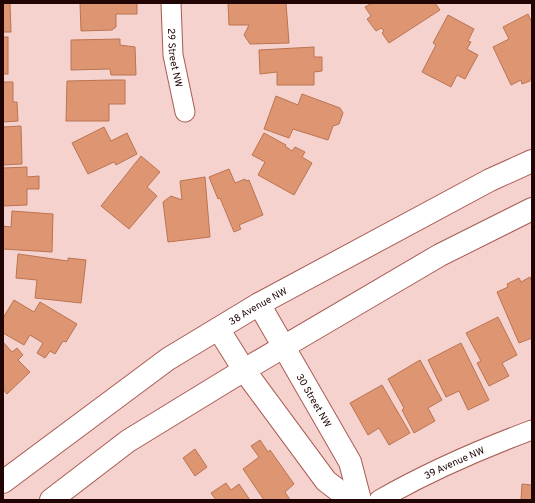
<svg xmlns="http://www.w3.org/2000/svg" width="535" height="503" font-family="Overpass,sans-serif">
<rect width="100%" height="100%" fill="#f5d2cd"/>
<g fill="#de9572" stroke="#ba7452">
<path d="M3,3H10L11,32H3Z"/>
<path d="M80,3H137V14H116V27L112,30L81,31Z"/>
<path d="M228,3H286L289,43L250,44L244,35L249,25H229Z"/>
<path d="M372,3H435L440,10L389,43L382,33L384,31L381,28L376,31L367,19L371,16L365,7Z"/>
<path d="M528,14L532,23V77L530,79V81L522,84L521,80L511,85L493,47L509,39L503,27Z"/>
<path d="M448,15L474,29L468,41L471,42L467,49L478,55L465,79L457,75L451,87L422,72L436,45L433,43Z"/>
<rect x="3" y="37" width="5" height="37"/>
<path d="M120,39V45L135,47L136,75H111L110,69L71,70V40Z"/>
<path d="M314,47V57H322V71L314,72V85H277V72L260,74L259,50Z"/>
<path d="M113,80H125V104H109V121H66L67,81Z"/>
<path d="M3,82H13V102H17L18,121L3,122Z"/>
<path d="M302,94L340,108L343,113L339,124L333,126L328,140L293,129L289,138L264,129L276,96L298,105Z"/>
<path d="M21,126L22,164L3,165V127Z"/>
<path d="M104,127L111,141L127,133L137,154L116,165L114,162L88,174L72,143Z"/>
<path d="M264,133L286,145L285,146L292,151L295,147L305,152L302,157L312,163L294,195L258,175L265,162L252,155Z"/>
<path d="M141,156L160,172L147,187L157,196L129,229L101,206Z"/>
<path d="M27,167V177L39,176V189H27V205L3,206V168Z"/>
<path d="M229,169L235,183L245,179L246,181L249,180L263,215L239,225L241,229L234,232L220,198L218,199L209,177Z"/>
<path d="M205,177L210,237L168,242L163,202L171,196L182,200L180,181Z"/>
<path d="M12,211L53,214L52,252L3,249V226L11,227Z"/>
<path d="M18,254L68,261V258L86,260L81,303L35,298L37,280L16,278Z"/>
<path d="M530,277L532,282V338L519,343L497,292L508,287L507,284L519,278L521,282Z"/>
<path d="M14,300L34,312L40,302L77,324L66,342L63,341L55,354L50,351L45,358L37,353L43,343L30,335L24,345L3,333V318Z"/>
<path d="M498,317L517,355L502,363L509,376L489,386L477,363L481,361L466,333Z"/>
<path d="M3,342L12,352L17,348L23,355L18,360L30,372L7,394L3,389Z"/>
<path d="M461,343L489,400L468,410L459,391L446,397L428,360Z"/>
<path d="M420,360L442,400L428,408L435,421L414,433L402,410L404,408L388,379Z"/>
<path d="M382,385L410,433L389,445L379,428L368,435L350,403Z"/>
<path d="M260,440L268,452L270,450L294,484L285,492L290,500H264L243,469L259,457L251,446Z"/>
<path d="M195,449L207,467L195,476L183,458Z"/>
<path d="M226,483L231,490L239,484L250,500H216L211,493Z"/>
<path d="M522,484L532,485V500H521Z"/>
</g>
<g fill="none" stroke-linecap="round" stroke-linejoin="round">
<defs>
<g id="street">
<path id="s1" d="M171,3L173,55L185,112"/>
<path id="s2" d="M379,500C428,472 478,450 532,430"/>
</g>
<g id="secondary">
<path id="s3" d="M259,304L350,462L360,500"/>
<path d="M219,330L244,370L326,481L351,500"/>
<path id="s4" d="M3,482L168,359L259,304L490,180L532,161"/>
<path d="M51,500L128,441L244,370L440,255L532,209"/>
</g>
</defs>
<use href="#street" stroke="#a85c54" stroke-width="21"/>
<use href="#secondary" stroke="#a85c54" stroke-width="24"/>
<use href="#street" stroke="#fff" stroke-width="19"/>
<use href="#secondary" stroke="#fff" stroke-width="22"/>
</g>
<g text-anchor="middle" stroke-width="3" stroke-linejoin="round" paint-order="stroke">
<g font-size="10" fill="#200504" stroke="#f6e3e1">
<text dy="4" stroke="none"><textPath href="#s1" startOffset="55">29 Street NW</textPath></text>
<text dy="4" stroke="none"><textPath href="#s4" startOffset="310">38 Avenue NW</textPath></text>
<text dy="4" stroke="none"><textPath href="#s3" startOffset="111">30 Street NW</textPath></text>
<text dy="4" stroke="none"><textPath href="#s2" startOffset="84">39 Avenue NW</textPath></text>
</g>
</g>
<rect width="535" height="503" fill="none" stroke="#200504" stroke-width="8"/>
</svg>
